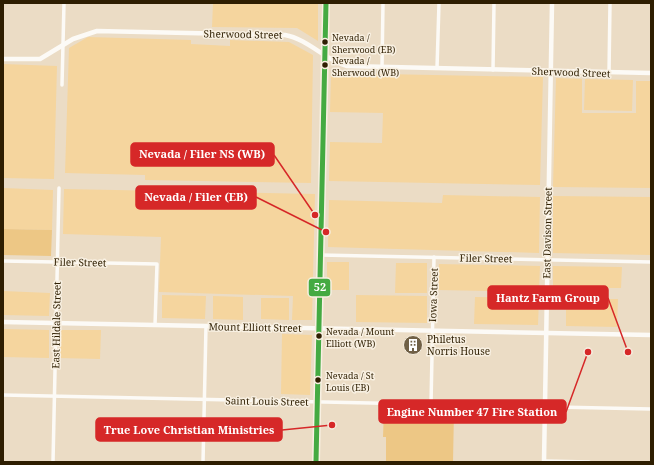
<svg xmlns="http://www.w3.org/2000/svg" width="654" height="465" font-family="'Noto Serif',serif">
<rect width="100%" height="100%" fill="#ebdcc5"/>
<g fill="#f5d59e">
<path d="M213,3H318V41L297,28L212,27Z"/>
<path d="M88,37L191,40V44L230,46V40L289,42L313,55L311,183L145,180V175L65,173L69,48Z"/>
<path d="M3,64L57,66L54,179L3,178Z"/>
<path d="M331,73L543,77L540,185L329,181L330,142L382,143L383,113L330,112Z"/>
<path d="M556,78L582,79V113H636V81H651V188L553,187Z"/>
<path d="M585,79L633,80L632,111L584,110Z"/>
<path d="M3,188L53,190L52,230L3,229Z"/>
<path d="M64,189L315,194L312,320H292L293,296L159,292L161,237L63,234Z"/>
<path d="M443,195L540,197L539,253L328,247L329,200L442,203Z"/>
<path d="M553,196L651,197V255L553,253Z"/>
<rect x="327" y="262" width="22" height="28"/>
<path d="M396,263H427V293H395Z"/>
<path d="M439,264L540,266L539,292L438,290Z"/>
<path d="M553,266L622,267L621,288H601V299H618L617,327L566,326V295L553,294Z"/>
<path d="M3,291L50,293L49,316L3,315Z"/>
<path d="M162,295L206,296L205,319L162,318Z"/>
<path d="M356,295L427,296V323L356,322Z"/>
<path d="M213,296L243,297V320L213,319Z"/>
<path d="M475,297L539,298L538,325L474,324Z"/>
<path d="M261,298H289V320L261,319Z"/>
<path d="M3,329L49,330V358L3,357Z"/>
<path d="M60,330H101L100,359L59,358Z"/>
<path d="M282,334L312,335L310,395L281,394Z"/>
</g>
<g fill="#edc785">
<path d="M3,229L52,230L51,256L3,255Z"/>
<path d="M384,409L454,411L453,462H386V437H383Z"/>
</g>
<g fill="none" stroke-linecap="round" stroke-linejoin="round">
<g stroke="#fcfaf6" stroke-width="3.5">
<path d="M382,67L383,3"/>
<path d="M437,68L439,3"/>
<path d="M493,70L494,3"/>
<path d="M609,73L610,3"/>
<path d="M62,85L64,3"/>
<path d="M320,255L651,262"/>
<path d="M3,261L157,264L155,325"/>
<path d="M3,395L651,409"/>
<path d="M431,404L434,257"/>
<path d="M544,461L589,462"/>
<path d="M53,462L59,188"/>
<path d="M203,462L206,326"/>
</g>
<g stroke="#fcfaf6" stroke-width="4.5">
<path d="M3,59H40L73,39L97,31L285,35C308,39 325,60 347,66L651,73"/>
<path d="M3,322L651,335"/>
<path d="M316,462L326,3"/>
<path d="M544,462L552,3"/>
</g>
<defs>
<path id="bus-1" d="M316,462L326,3"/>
</defs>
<use href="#bus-1" stroke="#f8f0e2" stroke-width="8"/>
<use href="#bus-1" stroke="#44aa42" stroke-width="5"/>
</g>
<defs>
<symbol id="building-disc" viewBox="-11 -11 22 22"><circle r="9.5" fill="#706046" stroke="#f8f0e2"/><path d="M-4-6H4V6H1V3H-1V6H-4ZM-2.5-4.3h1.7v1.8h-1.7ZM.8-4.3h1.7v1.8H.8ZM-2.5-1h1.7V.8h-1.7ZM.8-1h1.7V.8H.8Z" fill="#fff"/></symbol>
</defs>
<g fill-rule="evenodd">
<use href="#building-disc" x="402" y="334" width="22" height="22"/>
</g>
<g fill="#2e1e01" stroke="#f8f0e2" stroke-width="1.5">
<circle cx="325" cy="42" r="3.5"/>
<circle cx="325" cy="65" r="3.5"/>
<circle cx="319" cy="336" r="3.5"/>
<circle cx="318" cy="380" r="3.5"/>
</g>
<g text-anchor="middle" stroke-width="3" stroke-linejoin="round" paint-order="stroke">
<g font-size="9" fill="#2e1e01" stroke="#f8f0e2" text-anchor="start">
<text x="332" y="41">Nevada /<tspan x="332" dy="12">Sherwood (EB)</tspan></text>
<text x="332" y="64">Nevada /<tspan x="332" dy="12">Sherwood (WB)</tspan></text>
<text x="326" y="335">Nevada / Mount<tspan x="326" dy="12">Elliott (WB)</tspan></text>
<text x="326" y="379">Nevada / St<tspan x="326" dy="12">Louis (EB)</tspan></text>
</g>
<g font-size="10" fill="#2e1e01" stroke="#f8f0e2">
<text transform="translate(243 34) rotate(1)" y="4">Sherwood Street</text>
<text transform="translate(571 72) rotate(2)" y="4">Sherwood Street</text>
<text transform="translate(547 233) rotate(-89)" y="4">East Davison Street</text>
<text transform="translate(486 258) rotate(1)" y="4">Filer Street</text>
<text transform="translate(80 262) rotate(1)" y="4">Filer Street</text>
<text transform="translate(433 295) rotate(-88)" y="4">Iowa Street</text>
<text transform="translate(56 325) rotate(-89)" y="4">East Hildale Street</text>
<text transform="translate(255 327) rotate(1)" y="4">Mount Elliott Street</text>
<text transform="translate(267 401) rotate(1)" y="4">Saint Louis Street</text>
</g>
<g font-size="10" fill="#2e1e01" stroke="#f8f0e2" text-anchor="start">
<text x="427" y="343">Philetus<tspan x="427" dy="12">Norris House</tspan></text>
</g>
</g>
<path fill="none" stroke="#d62828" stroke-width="1.5" d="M315 215L274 155M326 232L256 197M628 352L608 298M588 352L566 412M332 425L282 430"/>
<g fill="#d62828" stroke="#f8f0e2" stroke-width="1.5">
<circle cx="315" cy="215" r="4"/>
<circle cx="326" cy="232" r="4"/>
<circle cx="628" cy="352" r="4"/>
<circle cx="588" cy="352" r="4"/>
<circle cx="332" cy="425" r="4"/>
</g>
<g fill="#d62828" stroke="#d62828" stroke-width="1.5">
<rect x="131" y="143" width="143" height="23" rx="4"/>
<rect x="136" y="186" width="120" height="23" rx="4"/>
<rect x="488" y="286" width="120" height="23" rx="4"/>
<rect x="379" y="400" width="187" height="23" rx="4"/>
<rect x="96" y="418" width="186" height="23" rx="4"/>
</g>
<g font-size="11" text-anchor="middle" font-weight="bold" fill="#fff">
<text x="202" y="158">Nevada / Filer NS (WB)</text>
<text x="196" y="201">Nevada / Filer (EB)</text>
<text x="548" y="302">Hantz Farm Group</text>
<text x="472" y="416">Engine Number 47 Fire Station</text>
<text x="189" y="434">True Love Christian Ministries</text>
</g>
<rect stroke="#f8f0e2" stroke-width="1.5" x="308" y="278" width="23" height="19" rx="4" fill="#44aa42"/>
<g font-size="11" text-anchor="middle" font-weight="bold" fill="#fff">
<text x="320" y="291">52</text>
</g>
<rect width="654" height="465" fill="none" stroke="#2e1e01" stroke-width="8"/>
</svg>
